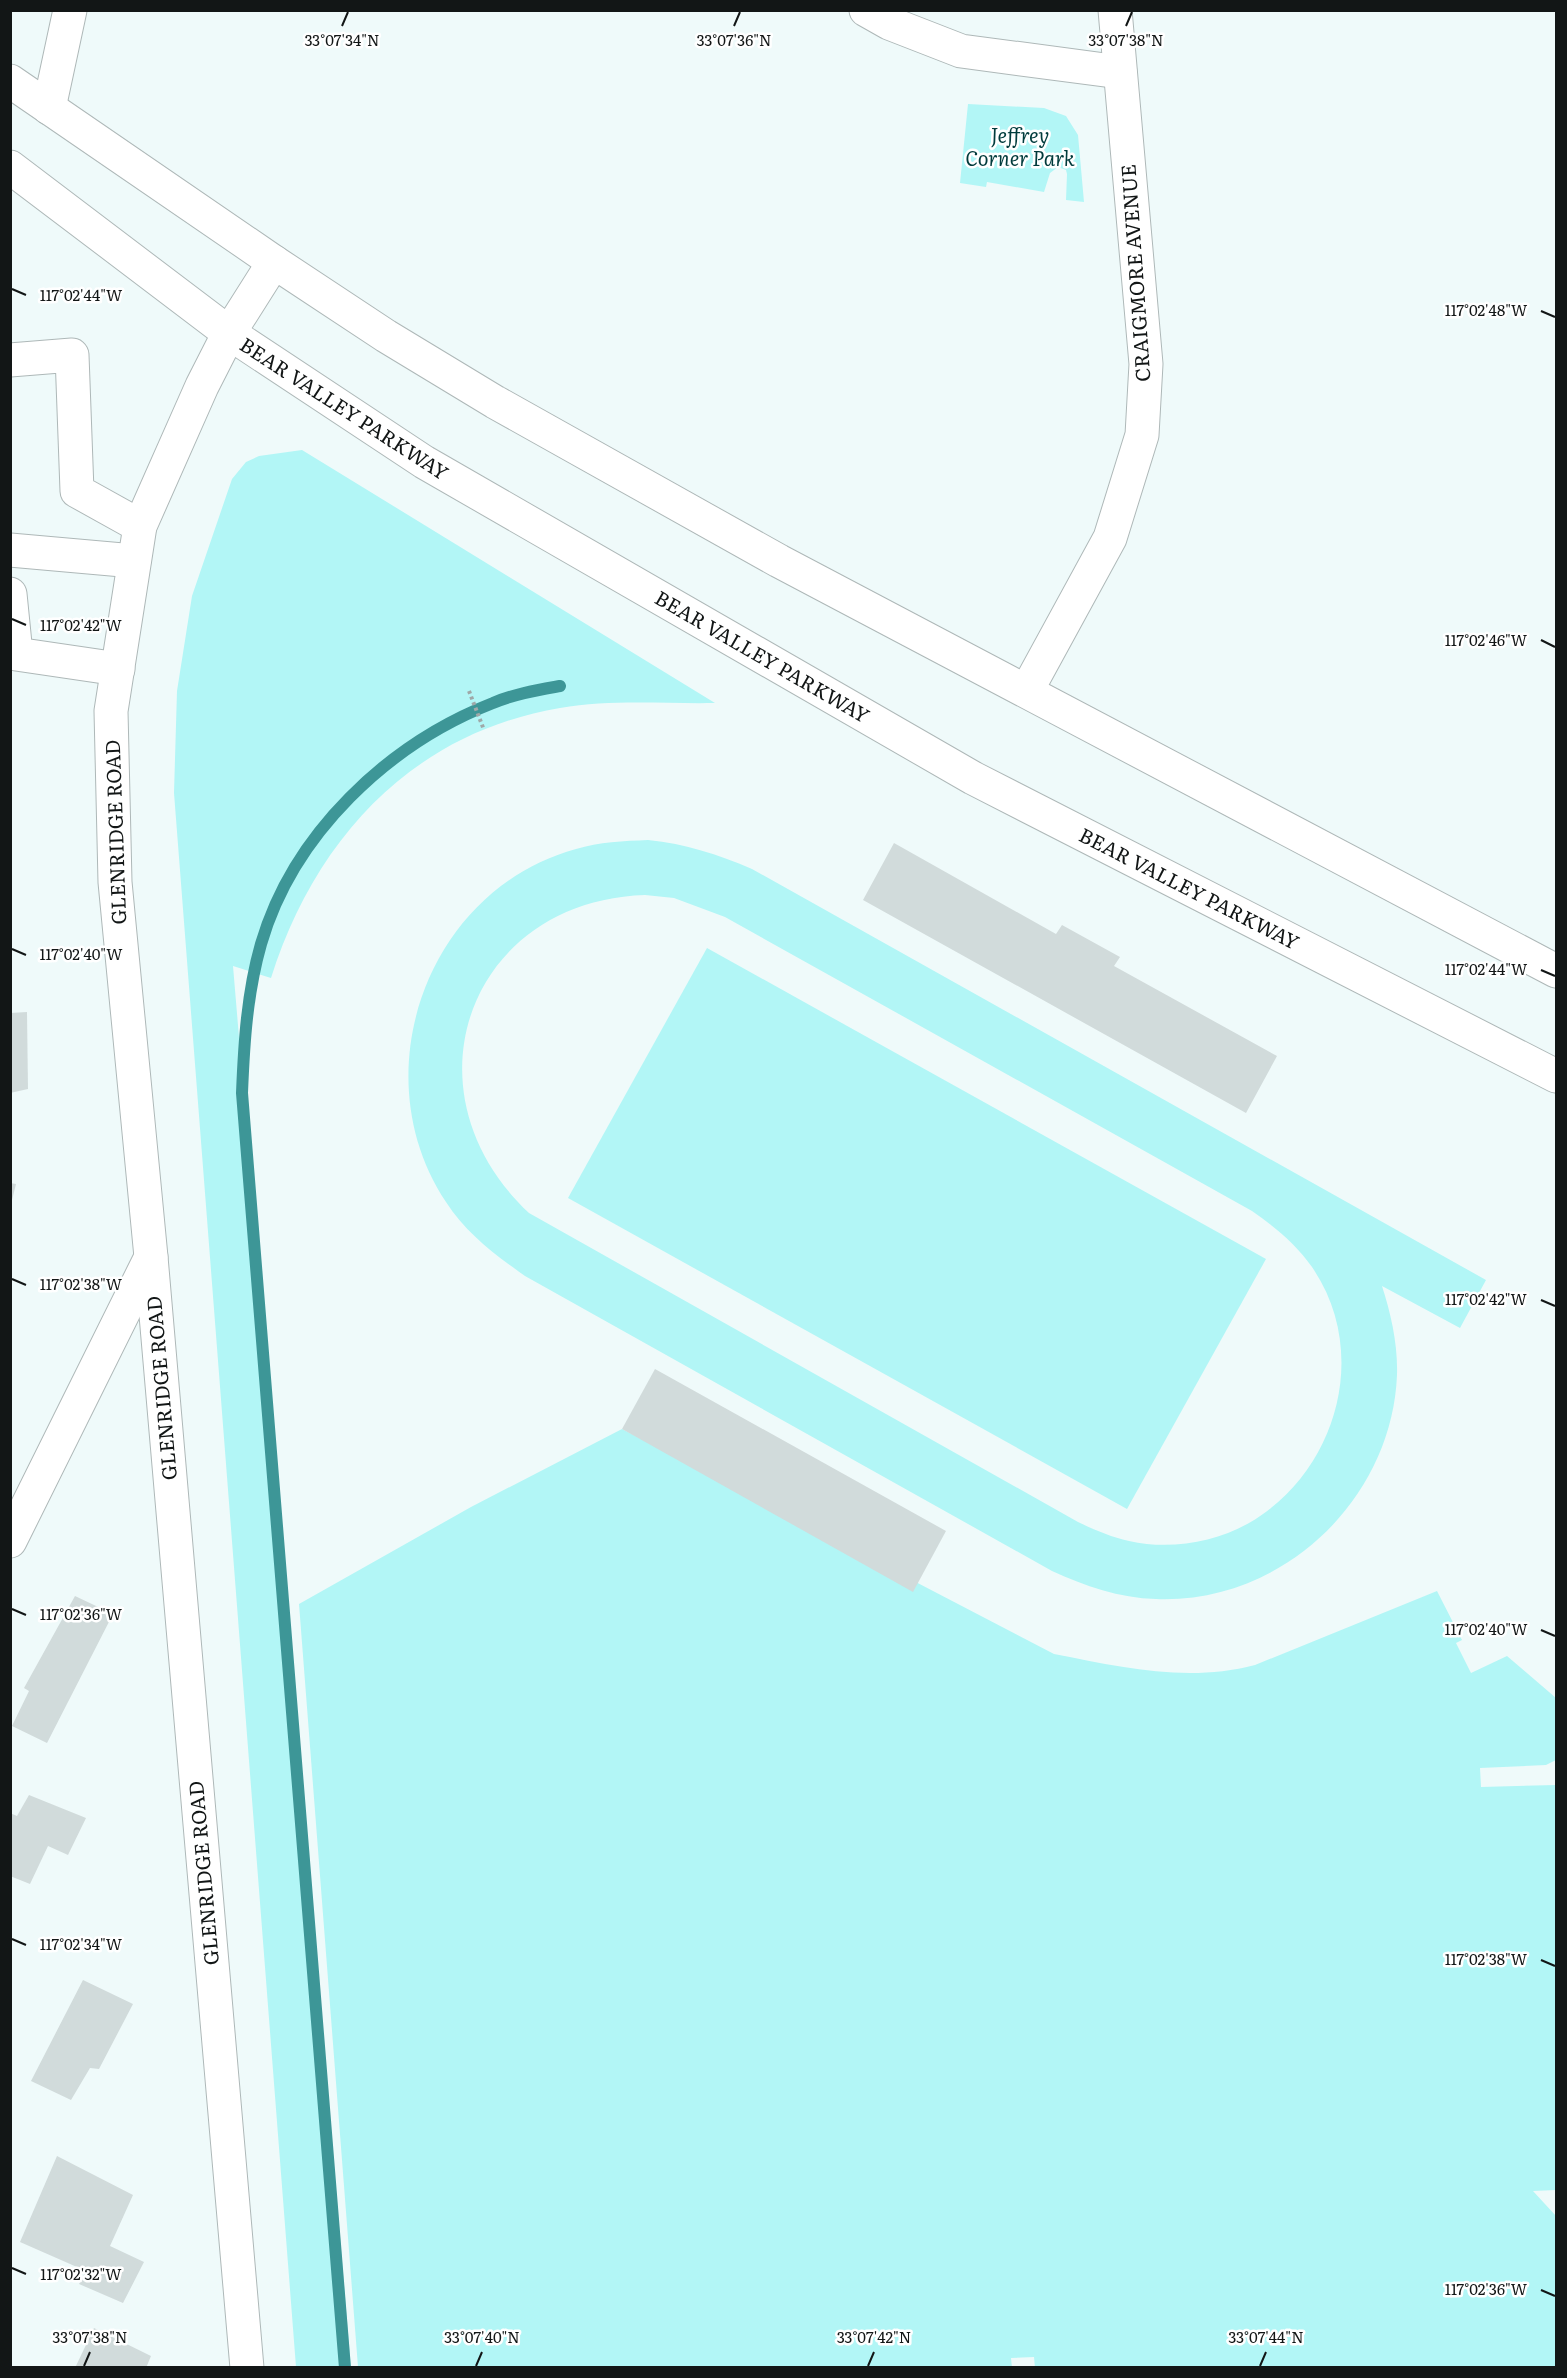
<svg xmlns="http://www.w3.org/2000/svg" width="1567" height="2378" font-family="Literata,serif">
<rect width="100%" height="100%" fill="#effafa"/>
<g fill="#b2f6f6" fill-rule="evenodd">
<path d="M968,104L1044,108L1066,116L1078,135L1084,202L1066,200L1067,174L1066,170L1058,167L1050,173L1044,192L987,182L986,187L960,183Z"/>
<path d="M302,450L715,703C664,704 611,699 560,708C412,733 315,839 271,978L233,966L351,2368L296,2367L174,793L177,691L192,596L232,479L246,462L259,456Z"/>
<path d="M648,840C686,844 717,854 752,869L1486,1280L1460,1328L1382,1286C1391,1314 1398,1345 1397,1375C1392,1500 1282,1604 1156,1599C1119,1598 1085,1586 1052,1571L525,1276C495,1255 466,1233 446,1202C361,1074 427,890 576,849C599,842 624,841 648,840ZM645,895L674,898L725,917L1252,1211C1275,1227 1296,1244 1312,1267C1371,1353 1337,1472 1249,1523C1214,1543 1169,1550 1129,1541C1111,1537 1095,1530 1078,1522L529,1213C400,1092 468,901 645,895Z"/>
<path d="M707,948L1266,1259L1127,1509L568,1198Z"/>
<path d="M622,1429L1054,1654C1121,1667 1187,1683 1255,1665L1437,1591L1462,1640L1456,1643L1471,1673L1507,1656L1556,1698V1760L1546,1765L1480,1768L1481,1787L1556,1785V2190L1533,2191L1556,2216V2367L1035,2368L1034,2357L1011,2358L1012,2368L358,2367L299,1604L471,1507Z"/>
</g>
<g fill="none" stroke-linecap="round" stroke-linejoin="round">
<path stroke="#3d9697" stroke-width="12" d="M345,2368L242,1093C244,1043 247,993 261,944C293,834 388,744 493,703C514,694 538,690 560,686"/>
</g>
<g fill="#d1dbdb">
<path d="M894,843L1056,934L1062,925L1120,957L1114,966L1277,1056L1246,1113L863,900Z"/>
<path d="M27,1012L28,1089L10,1093V1013Z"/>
<path d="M10,1183L16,1184L11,1204H10Z"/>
<path d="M655,1369L946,1531L913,1592L622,1429Z"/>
<path d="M75,1596L113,1614L47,1743L12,1726L29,1691L24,1688Z"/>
<path d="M29,1795L86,1818L68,1855L48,1846L30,1884L10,1876V1813L17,1816Z"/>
<path d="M83,1980L133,2004L99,2069L90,2068L71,2100L31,2081Z"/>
<path d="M57,2156L133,2195L110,2246L144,2262L123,2303L79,2284L86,2271L20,2242Z"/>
<path d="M94,2328L151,2356L146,2368H75Z"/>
</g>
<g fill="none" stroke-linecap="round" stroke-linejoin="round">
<defs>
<g id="minor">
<path d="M866,10L889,23L961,51L1120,72"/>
<path d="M49,108L70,10"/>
<path d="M10,360L72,355L77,491L140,526"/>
<path d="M10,550L134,561"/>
<path d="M10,594L16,654L118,669"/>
<path d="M1027,690L1110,538L1142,435L1146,364L1115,10"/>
<path d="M10,1541L151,1257"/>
<path d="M247,2368L151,1257L115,882L111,711L140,526L202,386L229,333L274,262"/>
</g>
<g id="major">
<path d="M10,81L274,262L386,336L495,402L779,561L1556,971"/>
<path d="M10,167L229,333L424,462L973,778L1556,1076"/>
</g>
</defs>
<use href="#minor" stroke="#aeb8b8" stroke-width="35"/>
<use href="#major" stroke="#aeb8b8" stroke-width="35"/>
<path stroke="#9fa8a8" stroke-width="4" stroke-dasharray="3 3" stroke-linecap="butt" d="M469,691L484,730"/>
<use href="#minor" stroke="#fff" stroke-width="33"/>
<use href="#major" stroke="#fff" stroke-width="33"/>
</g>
<path fill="none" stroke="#121616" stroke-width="2" d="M342,26L348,12M734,26L740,12M1126,26L1132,12M12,289L26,295M1541,311L1555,317M12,619L26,625M1541,640L1555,647M12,949L26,955M1541,970L1555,976M12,1279L26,1285M1541,1300L1555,1306M12,1609L26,1615M1541,1630L1555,1636M12,1939L26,1945M1541,1960L1555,1966M12,2268L26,2274M1541,2290L1555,2296M84,2366L90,2352M476,2366L482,2352M868,2366L874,2352M1260,2366L1266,2352"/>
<g text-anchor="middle" stroke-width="5" stroke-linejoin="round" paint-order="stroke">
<g font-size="20" font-style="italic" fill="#003b3c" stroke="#fff">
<text x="1020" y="143">Jeffrey<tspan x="1020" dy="23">Corner Park</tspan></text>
</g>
<g font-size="20" fill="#121616" stroke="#fff">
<text transform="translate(1136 273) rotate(-94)" y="7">CRAIGMORE AVENUE</text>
<text transform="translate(344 409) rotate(33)" y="7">BEAR VALLEY PARKWAY</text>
<text transform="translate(762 657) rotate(30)" y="7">BEAR VALLEY PARKWAY</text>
<text transform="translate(116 832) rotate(-92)" y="7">GLENRIDGE ROAD</text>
<text transform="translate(1189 889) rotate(27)" y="7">BEAR VALLEY PARKWAY</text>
<text transform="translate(162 1388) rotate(-95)" y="7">GLENRIDGE ROAD</text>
<text transform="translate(204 1873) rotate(-95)" y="7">GLENRIDGE ROAD</text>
</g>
</g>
<g font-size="15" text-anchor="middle" fill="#121616" stroke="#fff" stroke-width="5" stroke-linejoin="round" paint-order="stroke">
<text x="342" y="46">33°07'34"N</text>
<text x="734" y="46">33°07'36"N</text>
<text x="1126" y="46">33°07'38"N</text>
<text x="81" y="301">117°02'44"W</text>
<text x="1486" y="316">117°02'48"W</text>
<text x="81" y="631">117°02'42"W</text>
<text x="1486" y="646">117°02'46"W</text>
<text x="81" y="960">117°02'40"W</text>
<text x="1486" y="975">117°02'44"W</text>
<text x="81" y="1290">117°02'38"W</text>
<text x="1486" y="1305">117°02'42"W</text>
<text x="81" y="1620">117°02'36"W</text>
<text x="1486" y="1635">117°02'40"W</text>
<text x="81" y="1950">117°02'34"W</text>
<text x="1486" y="1965">117°02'38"W</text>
<text x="81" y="2280">117°02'32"W</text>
<text x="1486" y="2295">117°02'36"W</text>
<text x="90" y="2343">33°07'38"N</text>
<text x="482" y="2343">33°07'40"N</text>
<text x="874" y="2343">33°07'42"N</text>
<text x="1266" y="2343">33°07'44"N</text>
</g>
<rect width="1567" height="2378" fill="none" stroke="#121616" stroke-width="24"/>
</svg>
